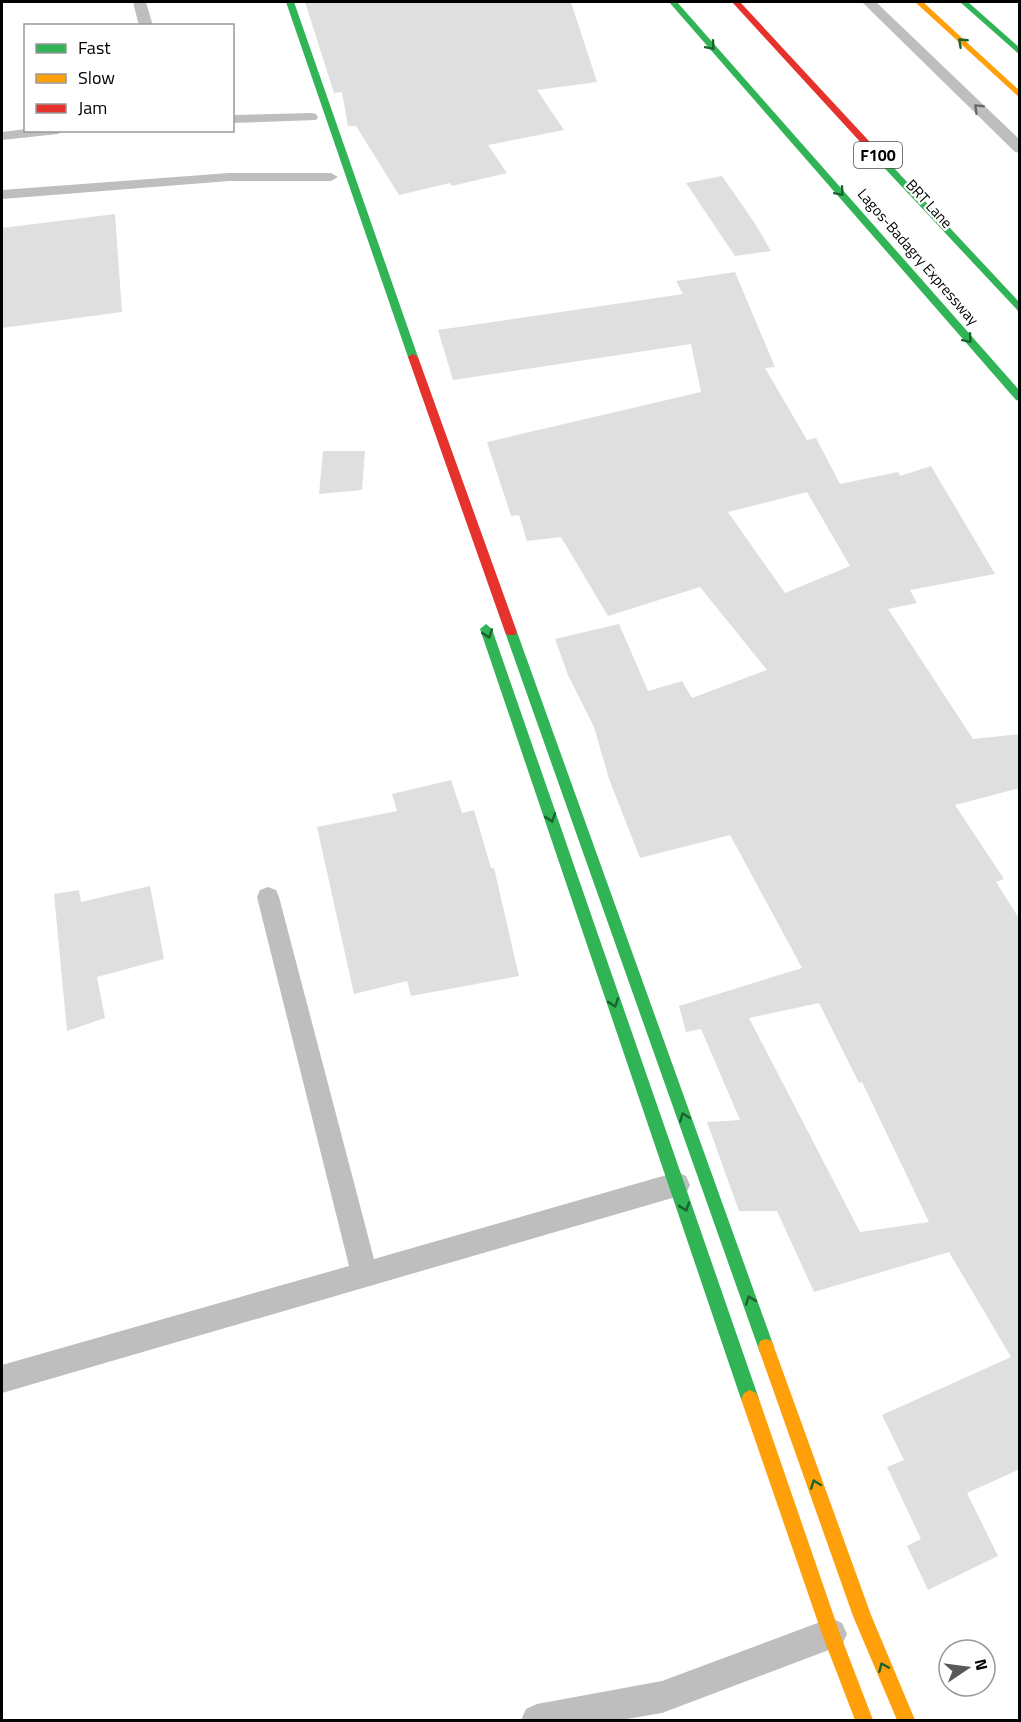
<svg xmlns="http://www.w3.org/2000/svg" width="1021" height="1722" font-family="'Titillium Web',sans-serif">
<rect width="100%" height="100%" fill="#fff"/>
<g fill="#dfdfdf" fill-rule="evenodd">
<path d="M305,2H571L597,82L537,90L564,130L488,145L507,173L452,186L450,183L399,195L356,126H348L342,92L334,93Z"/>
<path d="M722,176L754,222L771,251L735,256L686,183Z"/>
<path d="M115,214L122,312L2,328V228Z"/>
<path d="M735,272L775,367L765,368L807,440L816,438L840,484L898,472L900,476L931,466L995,574L910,590L917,603L888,609L973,739L1020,734V788L955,805L1004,879L996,882L1020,920V1469L967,1493L998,1556L928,1590L907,1546L921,1539L887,1467L904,1460L882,1415L1011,1357L949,1252L814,1292L777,1211H739L707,1122L740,1120L701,1029L686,1032L679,1006L802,968L730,835L640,858L609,779L594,727L568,675L555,639L619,624L648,691L682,681L692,698L767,670L700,587L608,616L561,537L527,541L519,515L511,516L487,442L701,392L691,344L453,380L438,330L683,294L676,281ZM807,492L850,566L785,593L728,512ZM819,1003L859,1083L862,1082L929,1222L860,1232L749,1018Z"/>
<path d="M323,451H365L362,490L319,494Z"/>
<path d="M451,780L462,813L474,810L491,868H494L519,976L411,996L407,981L354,994L317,827L397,811L392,794Z"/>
<path d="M150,886L164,959L97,977L105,1018L67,1031L54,894L79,890L81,902Z"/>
</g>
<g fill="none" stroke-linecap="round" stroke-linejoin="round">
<g fill="#bebebe" fill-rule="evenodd">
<path d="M133,2H146L153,26H139Z"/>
<path d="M862,2H876L1020,140V153L1015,152Z"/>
<path d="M311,113L316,114L318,117L316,120L232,123V115Z"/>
<path d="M26,129V130H65L58,134L2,140V132Z"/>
<path d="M229,173H331L338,177L331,181H229L2,199V190Z"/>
<path d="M268,887L276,890L279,897L374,1259L677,1172L686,1176L690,1185L686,1194L2,1393V1365L349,1266L257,897L260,890Z"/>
<path d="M831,1618L842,1623L847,1634L842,1645L662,1713L621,1720H521L526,1709L537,1704L662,1681Z"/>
</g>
<g fill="#30b455" fill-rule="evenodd">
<path d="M286,2H294L418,357L417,359L413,360L408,357Z"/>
<path d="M669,2H677L1020,391V401L1016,400Z"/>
<path d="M960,2H968L1020,48V55Z"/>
<path d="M875,154H881L1020,303V313L875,158Z"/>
<path d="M486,624L492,629L759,1399L756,1405L750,1408L744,1405L741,1399L480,629Z"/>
<path d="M511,627L517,632L774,1347L772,1353L766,1355L760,1353L758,1347L505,632Z"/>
</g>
<g fill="#ff9f0a" fill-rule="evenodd">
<path d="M915,2H923L1020,91V98Z"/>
<path d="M766,1339L772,1341L774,1347L871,1615L915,1720H897L853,1616L758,1347L760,1341Z"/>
<path d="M750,1390L756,1393L759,1399L840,1634L873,1720H855L822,1634L741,1399L744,1393Z"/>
</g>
<g fill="#e5322d" fill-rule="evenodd">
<path d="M732,2H740L881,154V158H875Z"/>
<path d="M413,354L418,357L517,632L515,635H507L505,632L408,357Z"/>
</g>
</g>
<defs><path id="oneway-chevron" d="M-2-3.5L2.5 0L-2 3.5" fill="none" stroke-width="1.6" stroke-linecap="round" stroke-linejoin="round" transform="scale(1.5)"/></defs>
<g stroke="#1a632f">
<use href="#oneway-chevron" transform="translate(962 42) rotate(-137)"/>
<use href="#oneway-chevron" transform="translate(711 46) rotate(49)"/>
<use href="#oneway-chevron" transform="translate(840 192) rotate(49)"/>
<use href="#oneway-chevron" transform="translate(968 339) rotate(49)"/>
<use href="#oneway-chevron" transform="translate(488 634) rotate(71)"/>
<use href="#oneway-chevron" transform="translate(551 818) rotate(71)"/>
<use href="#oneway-chevron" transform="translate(614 1003) rotate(71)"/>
<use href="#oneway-chevron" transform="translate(684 1117) rotate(-110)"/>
<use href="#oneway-chevron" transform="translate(685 1207) rotate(71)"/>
<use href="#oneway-chevron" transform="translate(750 1300) rotate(-110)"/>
<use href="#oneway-chevron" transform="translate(815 1484) rotate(-110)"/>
<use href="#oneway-chevron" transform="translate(883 1667) rotate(-113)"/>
</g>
<use stroke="#686868" href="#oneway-chevron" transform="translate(978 108) rotate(-136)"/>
<g text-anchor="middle" stroke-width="4.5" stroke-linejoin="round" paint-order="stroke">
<g font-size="15" fill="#000" stroke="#fff">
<text transform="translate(929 204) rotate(47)" y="5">BRT Lane</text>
<text transform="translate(918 257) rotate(49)" y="5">Lagos-Badagry Expressway</text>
</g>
<rect fill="#fff" stroke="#4c4c4c" stroke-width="1.5" x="854" y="142" width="48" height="26" rx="4.5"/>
<g font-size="16" font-weight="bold" fill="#000">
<text x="878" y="161">F100</text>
</g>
</g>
<rect width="1021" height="1722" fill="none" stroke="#000000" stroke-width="6"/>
<rect x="24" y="24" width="210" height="108" fill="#ffffff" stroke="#999999" stroke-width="1.5"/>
<rect x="36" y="44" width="30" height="9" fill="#30b455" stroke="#999999" stroke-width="1.5"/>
<text x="78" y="54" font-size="18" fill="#000000">Fast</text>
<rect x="36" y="74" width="30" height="9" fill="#ff9f0a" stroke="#999999" stroke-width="1.5"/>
<text x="78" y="84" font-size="18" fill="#000000">Slow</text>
<rect x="36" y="104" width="30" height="9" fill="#e5322d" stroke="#999999" stroke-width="1.5"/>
<text x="78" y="114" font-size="18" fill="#000000">Jam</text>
<g transform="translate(967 1668) rotate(77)"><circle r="28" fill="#ffffff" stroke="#999999" stroke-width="1.5"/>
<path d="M0-4.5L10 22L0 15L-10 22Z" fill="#595959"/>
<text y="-9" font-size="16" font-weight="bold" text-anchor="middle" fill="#000000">N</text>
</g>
</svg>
